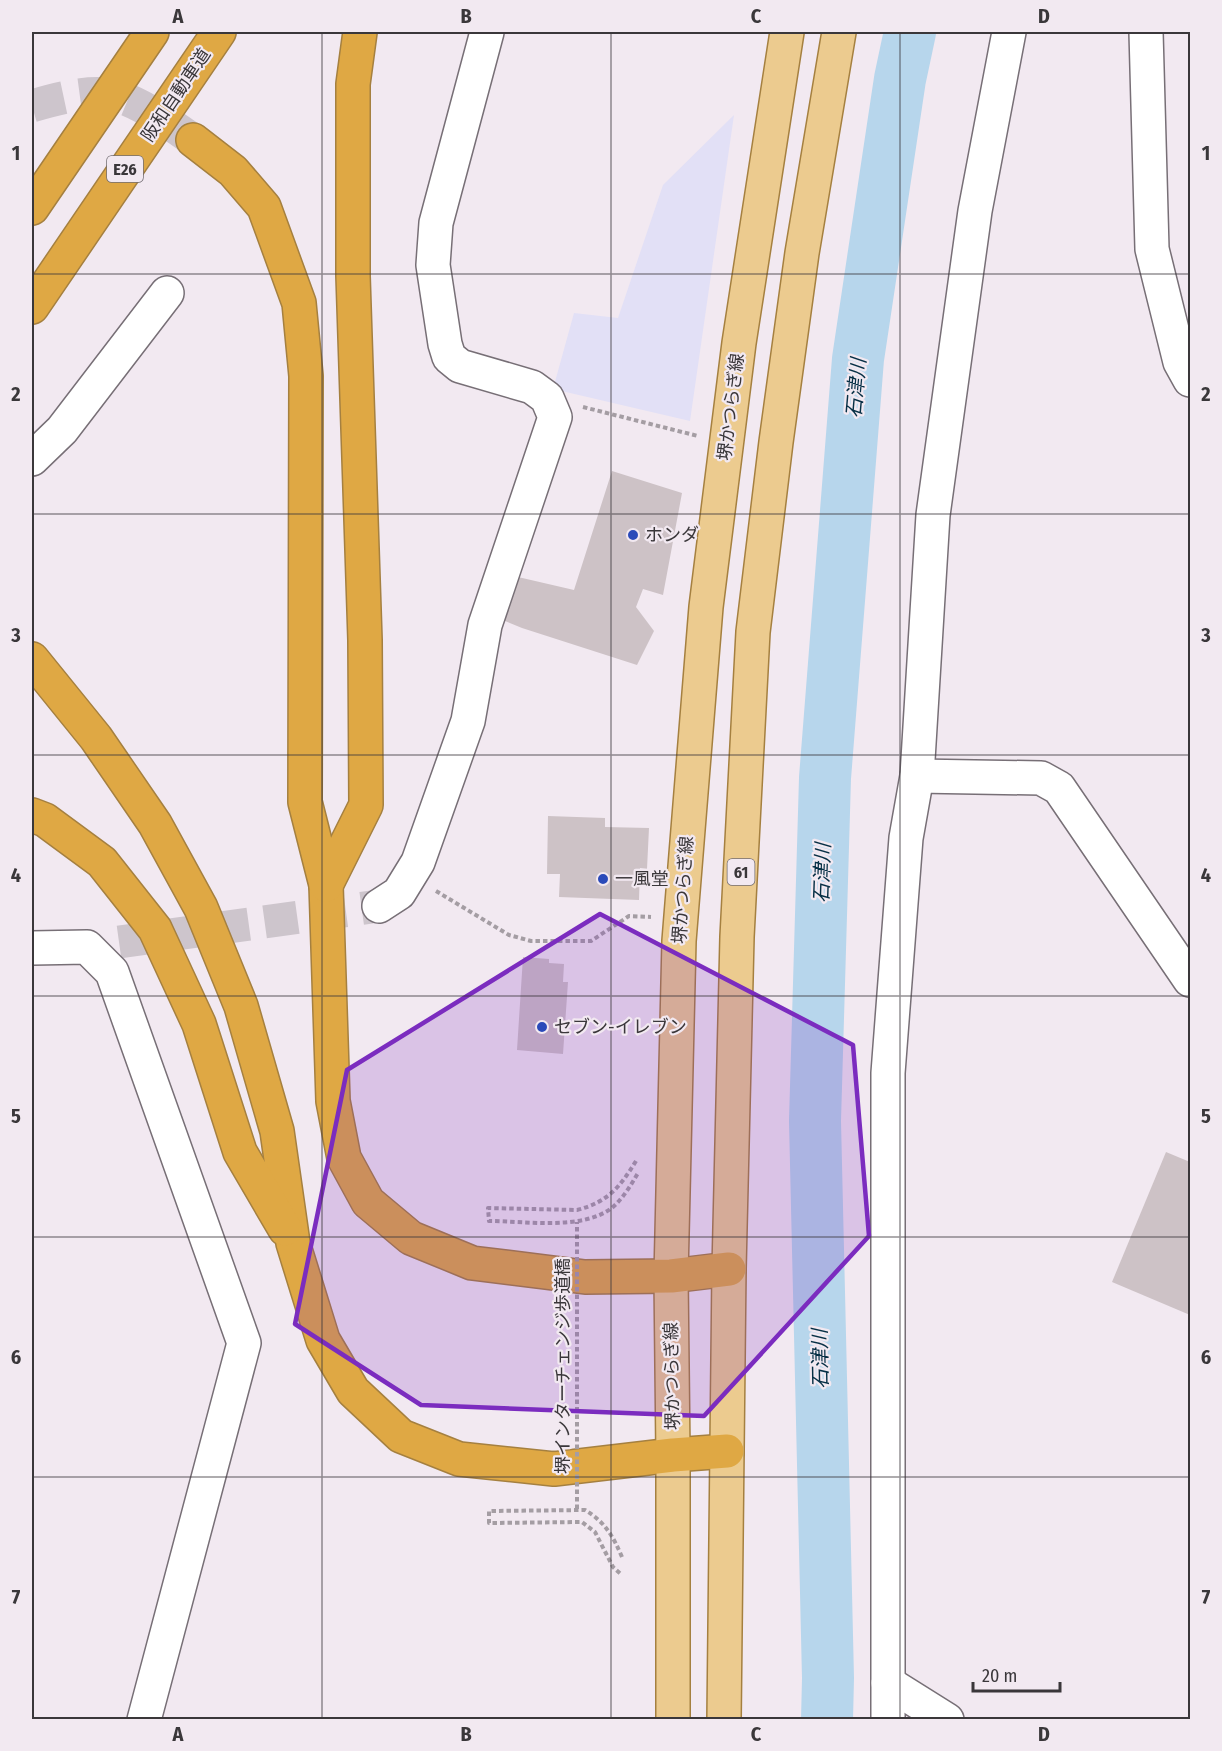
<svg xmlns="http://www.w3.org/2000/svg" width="1222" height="1751" font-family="'Fira Sans Condensed','Noto Sans JP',sans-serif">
<rect width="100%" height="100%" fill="#f2e9f1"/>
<path fill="#e2e0f6" d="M734,115L690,421L553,389L574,313L618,318L663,185Z"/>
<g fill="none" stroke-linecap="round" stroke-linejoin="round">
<path stroke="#b7d6ec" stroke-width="52" d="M827,1720L828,1678L815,1121L825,778L858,359L900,79L910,32"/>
</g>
<g fill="#cdc2c6">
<path d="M612,471L682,493L663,595L643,589L636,607L654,631L637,665L522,628L500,619L518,577L574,590Z"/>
<path d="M548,816L605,818V827L649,828L647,869L640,868L639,900L559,897L560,874H547Z"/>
<path d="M523,957L549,959V963L564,964L563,982H568L563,1054L517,1050Z"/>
<path d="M1166,1152L1190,1162V1315L1112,1282Z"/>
</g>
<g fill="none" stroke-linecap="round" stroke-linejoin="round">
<path stroke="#cdc5cc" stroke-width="33" stroke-dasharray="33 16" stroke-linecap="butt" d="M119,942L379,906"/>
<path stroke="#cdc5cc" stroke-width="33" stroke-dasharray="33 16" stroke-linecap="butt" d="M32,106C56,99 95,88 120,97C146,106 170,124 193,140"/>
<defs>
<g id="minor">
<path d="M1146,32L1152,249L1180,362L1190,380"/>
<path d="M32,459L62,430L167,293"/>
<path d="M917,776L1041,778L1059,788L1190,980"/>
<path d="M379,906L399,893L418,862L468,721L485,625L555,417L547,398L532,387L460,366L449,357L445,344L433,265L436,223L487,32"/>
<path d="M32,948L87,947L112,972L244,1343L144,1720"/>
<path d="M888,1683L947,1720"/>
<path d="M888,1720V1073L906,838L917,776L933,515L975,211L1009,32"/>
</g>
<g id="major">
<path d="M673,1720V1455L671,1276L679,941L706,607L739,343L787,32"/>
<path d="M724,1720L729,1269L737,937L753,632L776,442L802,253L839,32"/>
</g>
<g id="highway">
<path d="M193,140L233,171L264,207L299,303L306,376L305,802L326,885L333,1101L344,1158L368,1202L411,1238L472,1263L585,1277L671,1276L729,1269"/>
<path d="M32,208L152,32"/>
<path d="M32,307L219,32"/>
<path d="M32,659L96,738L155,824L201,908L241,1006L277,1131L293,1243L323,1340L353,1391L401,1436L459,1459L554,1469L673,1455L727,1451"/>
<path d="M32,815L45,820L102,862L155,929L199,1024L240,1152L285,1229"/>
<path d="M326,885L366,805L365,640L353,276V84L360,32"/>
</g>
</defs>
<use href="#minor" stroke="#776f76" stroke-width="36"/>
<use href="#major" stroke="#a58040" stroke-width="36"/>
<use href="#highway" stroke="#a58040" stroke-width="36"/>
<g stroke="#a49da3" stroke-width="4" stroke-dasharray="4.5 3" stroke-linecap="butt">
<path d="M583,407L698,436"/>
<path d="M436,891L509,935L531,941H591L629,916L651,917"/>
<path d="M636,1161C620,1187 608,1202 577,1210L488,1208L489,1221C526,1221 583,1231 613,1207C624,1197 631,1185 638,1173"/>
<path d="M622,1557C613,1536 605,1522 585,1510L489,1511V1523L582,1522L595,1532L613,1567L622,1575"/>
</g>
<use href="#minor" stroke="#fff" stroke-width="33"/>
<use href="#major" stroke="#eccb8f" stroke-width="33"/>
<use href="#highway" stroke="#dfa844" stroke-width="33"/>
<path stroke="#a49da3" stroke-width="4" stroke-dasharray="4.5 3" stroke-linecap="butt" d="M577,1509V1222"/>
</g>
<path fill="#7b2cbf" fill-opacity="0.2" stroke="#7b2cbf" stroke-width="4.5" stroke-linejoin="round" d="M600,914L853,1045L869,1236L704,1416L421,1405L295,1324L347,1070Z"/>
<path fill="none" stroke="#3a373a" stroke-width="1.5" stroke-opacity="0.55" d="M322,32V1720M611,32V1720M900,32V1720M32,274H1190M32,514H1190M32,755H1190M32,996H1190M32,1237H1190M32,1477H1190"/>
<g fill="#2a4ab9" stroke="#f2e9f1" stroke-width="2">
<circle cx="633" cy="535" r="6"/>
<circle cx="603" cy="879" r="6"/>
<circle cx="542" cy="1027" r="6"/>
</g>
<g text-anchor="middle" stroke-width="4.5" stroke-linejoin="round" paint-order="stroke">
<g fill="#f2e9f1" stroke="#716c71" stroke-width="1.5">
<rect x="107" y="156" width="36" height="26" rx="4.5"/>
<rect x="727.5" y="859" width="27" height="26" rx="4.5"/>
</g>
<g font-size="16" font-weight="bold" fill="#3a373a">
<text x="125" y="175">E26</text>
<text x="741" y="878">61</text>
</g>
<g font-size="18" fill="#3a373a" stroke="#f2e9f1">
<text transform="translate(176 95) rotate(-56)" y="6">阪和自動車道</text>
<text transform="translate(731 407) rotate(-83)" y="6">堺かつらぎ線</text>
<text transform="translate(683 890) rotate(-86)" y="6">堺かつらぎ線</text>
<text transform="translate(563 1366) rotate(-90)" y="6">堺インターチェンジ歩道橋</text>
<text transform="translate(672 1376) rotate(-91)" y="6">堺かつらぎ線</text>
</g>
<g font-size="18" fill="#3a373a" stroke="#f2e9f1" text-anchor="start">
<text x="645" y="541">ホンダ</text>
<text x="615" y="885">一風堂</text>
<text x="554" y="1033">セブン-イレブン</text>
</g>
<g font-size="20" font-style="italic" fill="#062f45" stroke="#f2e9f1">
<text transform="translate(856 388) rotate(-85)" y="7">石津川</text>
<text transform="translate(822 873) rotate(-88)" y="7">石津川</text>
<text transform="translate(820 1359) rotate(-91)" y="7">石津川</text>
</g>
</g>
<rect width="1222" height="1751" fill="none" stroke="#f2e9f1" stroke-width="66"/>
<path d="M973 1682v9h87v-9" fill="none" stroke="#3a373a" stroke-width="3"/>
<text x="982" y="1682" font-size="18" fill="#3a373a" stroke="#f2e9f1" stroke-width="4.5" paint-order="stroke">20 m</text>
<rect x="33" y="33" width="1156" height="1685" fill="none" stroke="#3a373a" stroke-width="2"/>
<g font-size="20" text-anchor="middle" font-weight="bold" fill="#3a373a">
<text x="178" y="23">A</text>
<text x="466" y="23">B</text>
<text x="756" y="23">C</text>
<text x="1044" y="23">D</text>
<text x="16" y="160">1</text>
<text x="1206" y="160">1</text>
<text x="16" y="401">2</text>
<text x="1206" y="401">2</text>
<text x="16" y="642">3</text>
<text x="1206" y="642">3</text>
<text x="16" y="882">4</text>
<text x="1206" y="882">4</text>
<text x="16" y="1123">5</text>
<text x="1206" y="1123">5</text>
<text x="16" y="1364">6</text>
<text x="1206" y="1364">6</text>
<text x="16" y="1604">7</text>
<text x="1206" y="1604">7</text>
<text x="178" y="1741">A</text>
<text x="466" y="1741">B</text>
<text x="756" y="1741">C</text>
<text x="1044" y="1741">D</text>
</g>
</svg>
